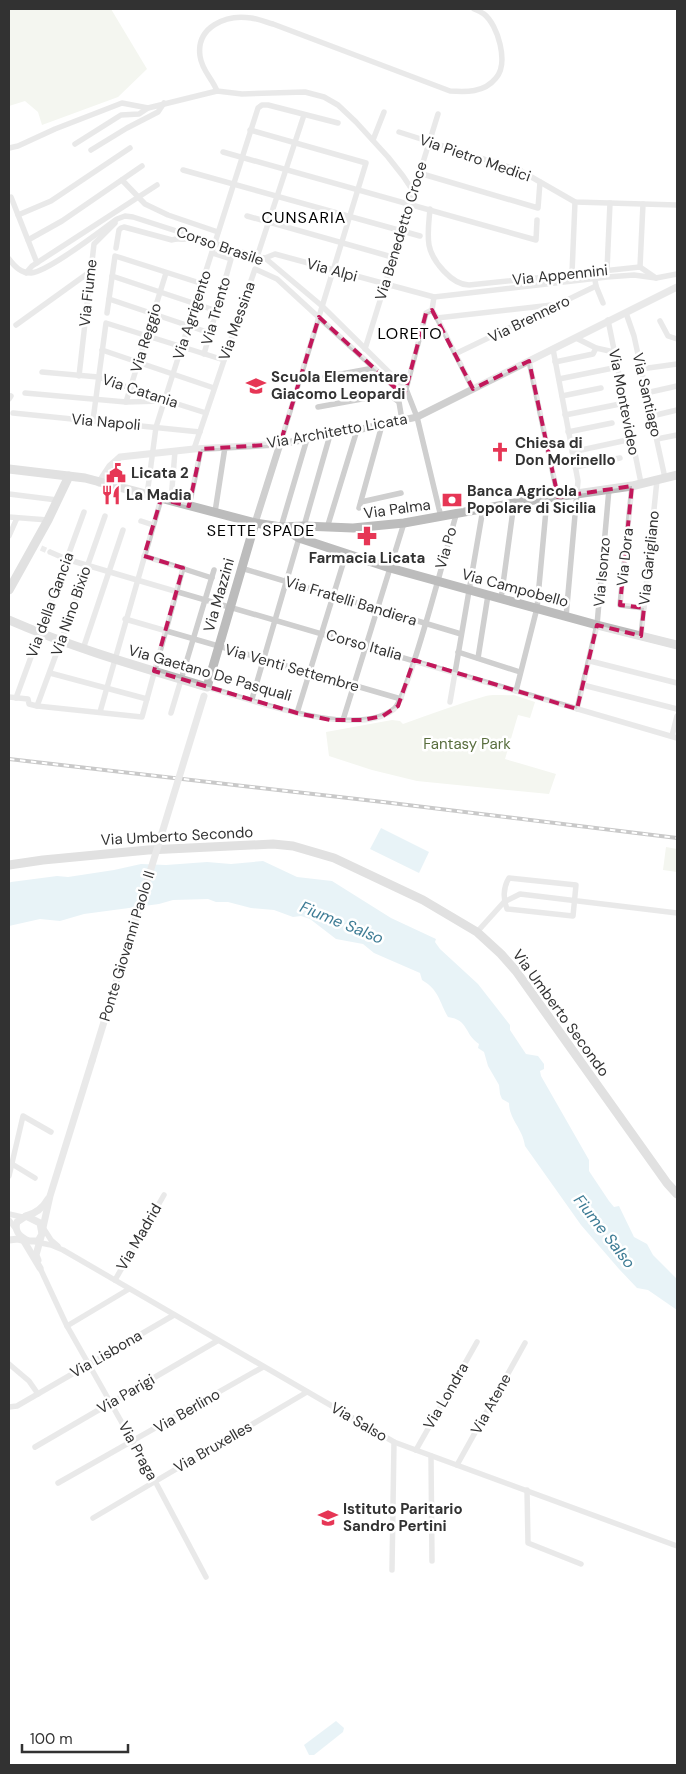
<svg xmlns="http://www.w3.org/2000/svg" width="686" height="1774" font-family="'DM Sans',sans-serif">
<rect width="100%" height="100%" fill="#fff"/>
<g fill="#e6ebdd">
<path d="M9,9H111L147,69L118,97L42,125L38,112L25,101L9,106Z"/>
<path d="M514,695L535,702L530,718L518,715L505,759L556,774L549,794L417,781L372,770L329,756L326,732L392,720L400,721L403,724C431,714 458,704 486,696C494,694 505,696 514,695Z"/>
<path d="M666,847L677,849V872L663,870Z"/>
</g>
<g fill="#cde4ed">
<path d="M381,828L429,852L419,873L370,849Z"/>
<path d="M263,861L297,877L332,881L391,918L436,939L435,942L440,949L478,984L510,1025V1030L526,1054L538,1056L544,1064V1069L540,1071L541,1076L589,1160V1171L609,1201L614,1207L619,1206L634,1237L647,1244L653,1255L677,1279V1310L648,1290L637,1288L619,1269L581,1225L525,1146C523,1129 509,1119 509,1103L502,1099L500,1094L499,1085L488,1066L484,1052L478,1048L479,1044C464,1034 469,1020 448,1017C439,1001 439,990 422,980L420,973L374,953L363,944L336,939L310,919L301,916L293,917L274,910L251,908L228,902H216L208,899L173,900L159,904L84,914L60,921L40,919L9,926V883L11,882L57,876L68,877L114,870L141,864L166,865L207,862L231,864Z"/>
<path d="M336,1721L344,1728L343,1732L314,1755H309L304,1745Z"/>
</g>
<g fill="none" stroke-linecap="round" stroke-linejoin="round">
<path stroke="#d6d6d6" stroke-width="5.5" stroke-dasharray="5.5 3" stroke-linecap="butt" d="M41,548L50,552"/>
<g stroke="#cfcfcf" stroke-width="5.5">
<path d="M217,91C212,78 202,71 200,56C196,27 226,14 251,18C258,19 266,22 273,24L450,91C466,92 484,93 496,78C509,63 498,25 484,14C481,12 477,10 474,9"/>
<path d="M250,130L366,163L280,444"/>
<path d="M399,132L521,171L575,202L677,205"/>
<path d="M373,140L384,112"/>
<path d="M75,144L121,115L139,114L148,108"/>
<path d="M9,148L18,146L55,129L122,103L148,108L217,91L242,94L305,92L324,97L338,105L356,122L388,157L403,176L413,191"/>
<path d="M91,150L127,128L158,112L164,103"/>
<path d="M223,152L536,240L537,220"/>
<path d="M183,170L420,236"/>
<path d="M419,173L538,208L540,182"/>
<path d="M122,180L145,204L168,215L218,232"/>
<path d="M11,197L37,263"/>
<path d="M430,209C429,221 427,233 429,245C432,261 452,285 469,285L640,267L656,278"/>
<path d="M18,215L51,201L130,148"/>
<path d="M247,216L392,257"/>
<path d="M28,240L62,221L142,166"/>
<path d="M116,248L119,230L121,228L124,227L172,240C181,237 183,242 193,237"/>
<path d="M257,257L304,115"/>
<path d="M265,258L275,254L434,297L607,277L634,275L656,278L677,274"/>
<path d="M9,259C15,267 21,273 31,273C49,271 100,231 117,219L125,216L133,217L257,257L265,258L322,306L406,389L417,417L441,517"/>
<path d="M640,267L643,204"/>
<path d="M607,270L610,203"/>
<path d="M26,273L32,266L157,185"/>
<path d="M572,273L575,202"/>
<path d="M112,276L217,311"/>
<path d="M596,286L603,303"/>
<path d="M434,297L432,310L437,318L473,389"/>
<path d="M109,299L210,333"/>
<path d="M107,313L115,256L203,284"/>
<path d="M626,313L634,336L665,478"/>
<path d="M437,318L552,305"/>
<path d="M608,320L641,483"/>
<path d="M660,321L668,336L677,339"/>
<path d="M16,325L91,271"/>
<path d="M576,338L596,348L614,352"/>
<path d="M365,349L438,114"/>
<path d="M553,349L578,481L566,617"/>
<path d="M102,350L214,388"/>
<path d="M204,354L231,259L212,253"/>
<path d="M455,354L596,286L595,280"/>
<path d="M529,361L558,497"/>
<path d="M555,362L593,354L596,348"/>
<path d="M641,369L677,364"/>
<path d="M42,372L98,377L165,400L206,413"/>
<path d="M79,376L94,244L115,223"/>
<path d="M325,377L374,368"/>
<path d="M559,379L618,367"/>
<path d="M406,389L426,313L432,310"/>
<path d="M25,393L126,402L161,401"/>
<path d="M646,393L677,386"/>
<path d="M562,396L601,388"/>
<path d="M9,399L11,396"/>
<path d="M126,402L166,273"/>
<path d="M318,407L389,394L399,402L402,420"/>
<path d="M13,413L200,432"/>
<path d="M565,415L625,403"/>
<path d="M652,416L677,410"/>
<path d="M93,420L106,323L224,360"/>
<path d="M568,432L612,423"/>
<path d="M657,439L677,435"/>
<path d="M194,449L255,269L277,279L400,392L408,396"/>
<path d="M572,452L632,439"/>
<path d="M575,467L620,458"/>
<path d="M632,486L620,605L644,608"/>
<path d="M9,494L57,500"/>
<path d="M147,495L156,427L258,108L262,105H268L338,123"/>
<path d="M171,501L175,451"/>
<path d="M361,502L401,493"/>
<path d="M189,506L201,449"/>
<path d="M359,508L382,425"/>
<path d="M215,512L225,447"/>
<path d="M9,517L48,520"/>
<path d="M141,521L153,525"/>
<path d="M304,526L330,435"/>
<path d="M281,527L307,439"/>
<path d="M327,528L357,430"/>
<path d="M9,536L17,518"/>
<path d="M50,552L66,559L137,580L677,738"/>
<path d="M144,556L212,578"/>
<path d="M241,568L461,634"/>
<path d="M501,599L514,503"/>
<path d="M125,619L401,699"/>
<path d="M641,636L657,480"/>
<path d="M83,649L123,530"/>
<path d="M458,652L520,672"/>
<path d="M478,658L488,595"/>
<path d="M590,661L677,683"/>
<path d="M50,673L147,699"/>
<path d="M583,685L677,709"/>
<path d="M207,687C250,699 356,740 394,709C408,698 448,543 456,515"/>
<path d="M516,691L537,608L547,499"/>
<path d="M9,697L28,699L29,704L37,706L142,717L183,568"/>
<path d="M16,698L84,512"/>
<path d="M252,699L299,538"/>
<path d="M450,702L483,509"/>
<path d="M37,706L61,641L105,516"/>
<path d="M577,709L597,625L609,489"/>
<path d="M100,712L161,499"/>
<path d="M171,713L214,570"/>
<path d="M297,713L346,554"/>
<path d="M343,720L404,523"/>
<path d="M672,736L677,716"/>
<path d="M509,878L576,885L573,916L507,909C503,900 503,887 509,878Z"/>
<path d="M477,932L504,902L520,894L677,913"/>
<path d="M12,1164L35,1178"/>
<path d="M9,1176L23,1116L51,1132"/>
<path d="M9,1214L22,1217"/>
<path d="M9,1220L16,1229"/>
<path d="M42,1226L51,1240L58,1246"/>
<path d="M36,1242L51,1245L63,1250L394,1442L677,1546"/>
<path d="M40,1268L67,1326L155,1481L206,1577"/>
<path d="M115,1280L164,1195"/>
<path d="M67,1326L129,1289"/>
<path d="M9,1364L29,1381L38,1394"/>
<path d="M9,1407L17,1406L174,1315"/>
<path d="M35,1447L217,1341"/>
<path d="M416,1450L477,1342"/>
<path d="M431,1456L432,1561"/>
<path d="M457,1465L525,1343"/>
<path d="M58,1483L263,1367"/>
<path d="M527,1490L528,1543L581,1564"/>
<path d="M93,1518L307,1392"/>
<path d="M392,1570L394,1442"/>
</g>
<g stroke="#cfcfcf" stroke-width="7">
<path d="M99,483L110,466L120,457L194,449L280,444L357,430L417,417L677,287"/>
<path d="M255,523L280,444"/>
<path d="M26,1216L40,1223L42,1234L38,1241H29C20,1237 14,1232 17,1222Z"/>
<path d="M26,1216C37,1213 43,1208 48,1199"/>
<path d="M42,1232L50,1196L92,1061"/>
<path d="M22,1238L40,1268"/>
<path d="M9,1240L18,1239L26,1241"/>
<path d="M38,1260L36,1255L41,1237"/>
</g>
<g stroke="#bcbcbc" stroke-width="9">
<path d="M9,469L85,478L255,523L281,527L304,526L353,528L404,523L514,503L632,486L677,475"/>
<path d="M281,527L299,538L390,568L597,625L677,645"/>
<path d="M9,590L48,520L69,476"/>
<path d="M9,620C73,648 140,667 207,687L255,523"/>
<path d="M9,865L43,860L148,850L273,844L293,846L334,858L423,900L477,932L501,954L516,971L667,1183L677,1194"/>
</g>
<defs>
<path id="rail" d="M9,759L383,802L677,838"/>
</defs>
<use href="#rail" stroke="#878787" stroke-width="4"/>
<use href="#rail" stroke="#fff" stroke-width="2" stroke-dasharray="5.5" stroke-linecap="butt"/>
<path stroke="#cfcfcf" stroke-width="7" d="M92,1061L204,696"/>
</g>
<path d="M0 0H686V1774H0ZM432,310L473,389L529,361L558,497L632,486L620,605L644,608L641,636L597,625L577,709L414,660L398,706L383,716L362,720H330L297,713L154,671L183,568L144,556L161,499L189,506L201,449L280,444L319,317L404,396L426,313Z" fill="#fff" fill-opacity=".55" fill-rule="evenodd"/>
<path fill="none" stroke="#c2185b" stroke-width="4" stroke-dasharray="10 6" stroke-linejoin="round" d="M432,310L473,389L529,361L558,497L632,486L620,605L644,608L641,636L597,625L577,709L414,660L398,706L383,716L362,720H330L297,713L154,671L183,568L144,556L161,499L189,506L201,449L280,444L319,317L404,396L426,313Z"/>
<defs>
<symbol id="school-bare" viewBox="-9 -9 18 18"><path d="M0-5L7-2L0 1L-7-2ZM-4 1L0 2.5L4 1V4Q0 6-4 4Z" fill="#e63655" stroke="#fff" stroke-width="2.5" paint-order="stroke"/></symbol>
<symbol id="church-bare" viewBox="-9 -9 18 18"><path d="M-1.2-6h2.4v3.5h3.3v2.4h-3.3V6h-2.4V-.1h-3.3v-2.4h3.3Z" fill="#e63655" stroke="#fff" stroke-width="2.5" paint-order="stroke"/></symbol>
<symbol id="civic-bare" viewBox="-9 -9 18 18"><path d="M-.6-6.5H3V-4.5H.6V-3L4-1V1h2V6H-6V1h2V-1L-.6-3ZM-1.2 2.5V6h2.4V2.5Z" fill="#e63655" stroke="#fff" stroke-width="2.5" paint-order="stroke"/></symbol>
<symbol id="restaurant-bare" viewBox="-9 -9 18 18"><path d="M-5-6h1v4h1v-4h1v4h1v-4h1v5L-1.5 .5V6h-2V.5L-5-1ZM5-6V6H3V1.5H1.5Q1.5-4 5-6Z" fill="#e63655" stroke="#fff" stroke-width="2.5" paint-order="stroke"/></symbol>
<symbol id="bank-bare" viewBox="-9 -9 18 18"><path d="M-6-4H6V4H-6ZM0-2.3a2.3 2.3 0 1 0 0 4.6a2.3 2.3 0 1 0 0-4.6Z" fill="#e63655" stroke="#fff" stroke-width="2.5" paint-order="stroke"/></symbol>
<symbol id="pharmacy-bare" viewBox="-9 -9 18 18"><path d="M-2-6h4v4h4v4h-4v4h-4v-4h-4v-4h4Z" fill="#e63655" stroke="#fff" stroke-width="2.5" paint-order="stroke"/></symbol>
</defs>
<g fill-rule="evenodd">
<use href="#school-bare" x="242" y="372" width="28" height="28"/>
<use href="#church-bare" x="486" y="438" width="28" height="28"/>
<use href="#civic-bare" x="102" y="459" width="28" height="28"/>
<use href="#restaurant-bare" x="97" y="481" width="28" height="28"/>
<use href="#bank-bare" x="438" y="486" width="28" height="28"/>
<use href="#pharmacy-bare" x="353" y="522" width="28" height="28"/>
<use href="#school-bare" x="314" y="1504" width="28" height="28"/>
</g>
<g text-anchor="middle" stroke-width="5" stroke-linejoin="round" paint-order="stroke">
<g font-size="15" fill="#323232" stroke="#fff">
<text transform="translate(475 158) rotate(19)" y="5">Via Pietro Medici</text>
<text transform="translate(401 231) rotate(-73)" y="5">Via Benedetto Croce</text>
<text transform="translate(220 246) rotate(19)" y="5">Corso Brasile</text>
<text transform="translate(332 270) rotate(15)" y="5">Via Alpi</text>
<text transform="translate(560 275) rotate(-6)" y="5">Via Appennini</text>
<text transform="translate(88 293) rotate(-84)" y="5">Via Fiume</text>
<text transform="translate(216 311) rotate(-74)" y="5">Via Trento</text>
<text transform="translate(192 315) rotate(-72)" y="5">Via Agrigento</text>
<text transform="translate(529 319) rotate(-26)" y="5">Via Brennero</text>
<text transform="translate(237 321) rotate(-71)" y="5">Via Messina</text>
<text transform="translate(146 338) rotate(-73)" y="5">Via Reggio</text>
<text transform="translate(140 391) rotate(18)" y="5">Via Catania</text>
<text transform="translate(647 395) rotate(77)" y="5">Via Santiago</text>
<text transform="translate(624 402) rotate(79)" y="5">Via Montevideo</text>
<text transform="translate(106 422) rotate(5)" y="5">Via Napoli</text>
<text transform="translate(337 431) rotate(-10)" y="5">Via Architetto Licata</text>
<text transform="translate(397 509) rotate(-8)" y="5">Via Palma</text>
<text transform="translate(446 548) rotate(-74)" y="5">Via Po</text>
<text transform="translate(625 557) rotate(-84)" y="5">Via Dora</text>
<text transform="translate(649 558) rotate(-84)" y="5">Via Garigliano</text>
<text transform="translate(602 572) rotate(-85)" y="5">Via Isonzo</text>
<text transform="translate(515 588) rotate(15)" y="5">Via Campobello</text>
<text transform="translate(219 595) rotate(-74)" y="5">Via Mazzini</text>
<text transform="translate(351 601) rotate(17)" y="5">Via Fratelli Bandiera</text>
<text transform="translate(50 605) rotate(-70)" y="5">Via della Gancia</text>
<text transform="translate(71 611) rotate(-71)" y="5">Via Nino Bixio</text>
<text transform="translate(364 645) rotate(16)" y="5">Corso Italia</text>
<text transform="translate(292 668) rotate(16)" y="5">Via Venti Settembre</text>
<text transform="translate(210 673) rotate(16)" y="5">Via Gaetano De Pasquali</text>
<text transform="translate(177 836) rotate(-3)" y="5">Via Umberto Secondo</text>
<text transform="translate(127 946) rotate(-73)" y="5">Ponte Giovanni Paolo II</text>
<text transform="translate(561 1013) rotate(54)" y="5">Via Umberto Secondo</text>
<text transform="translate(139 1237) rotate(-60)" y="5">Via Madrid</text>
<text transform="translate(106 1354) rotate(-30)" y="5">Via Lisbona</text>
<text transform="translate(126 1394) rotate(-30)" y="5">Via Parigi</text>
<text transform="translate(446 1396) rotate(-60)" y="5">Via Londra</text>
<text transform="translate(491 1404) rotate(-61)" y="5">Via Atene</text>
<text transform="translate(187 1411) rotate(-30)" y="5">Via Berlino</text>
<text transform="translate(359 1422) rotate(30)" y="5">Via Salso</text>
<text transform="translate(213 1447) rotate(-30)" y="5">Via Bruxelles</text>
<text transform="translate(138 1451) rotate(61)" y="5">Via Praga</text>
</g>
<g font-size="15" font-weight="bold" fill="#323232" stroke="#fff" text-anchor="start">
<text x="271" y="382">Scuola Elementare<tspan x="271" dy="17">Giacomo Leopardi</tspan></text>
<text x="515" y="448">Chiesa di<tspan x="515" dy="17">Don Morinello</tspan></text>
<text x="131" y="478">Licata 2</text>
<text x="467" y="496">Banca Agricola<tspan x="467" dy="17">Popolare di Sicilia</tspan></text>
<text x="126" y="500">La Madia</text>
<text x="367" y="563" text-anchor="middle">Farmacia Licata</text>
<text x="343" y="1514">Istituto Paritario<tspan x="343" dy="17">Sandro Pertini</tspan></text>
</g>
<g font-size="15" fill="#596e3e" stroke="#fff">
<text x="467" y="749">Fantasy Park</text>
</g>
<g font-size="16" letter-spacing="1" fill="#000" stroke="#fff">
<text x="304" y="223">CUNSARIA</text>
<text x="410" y="339">LORETO</text>
<text x="261" y="536">SETTE SPADE</text>
</g>
<g font-size="16" font-style="italic" fill="#3e7c95" stroke="#fff">
<text transform="translate(342 922) rotate(22)" y="6">Fiume Salso</text>
<text transform="translate(605 1231) rotate(52)" y="6">Fiume Salso</text>
</g>
</g>
<rect width="686" height="1774" fill="none" stroke="#323232" stroke-width="20"/>
<path d="M22 1744v8h106v-8" fill="none" stroke="#323232" stroke-width="2.5"/>
<text x="30" y="1744" font-size="15" fill="#323232" stroke="#ffffff" stroke-width="4" paint-order="stroke">100 m</text>
</svg>
